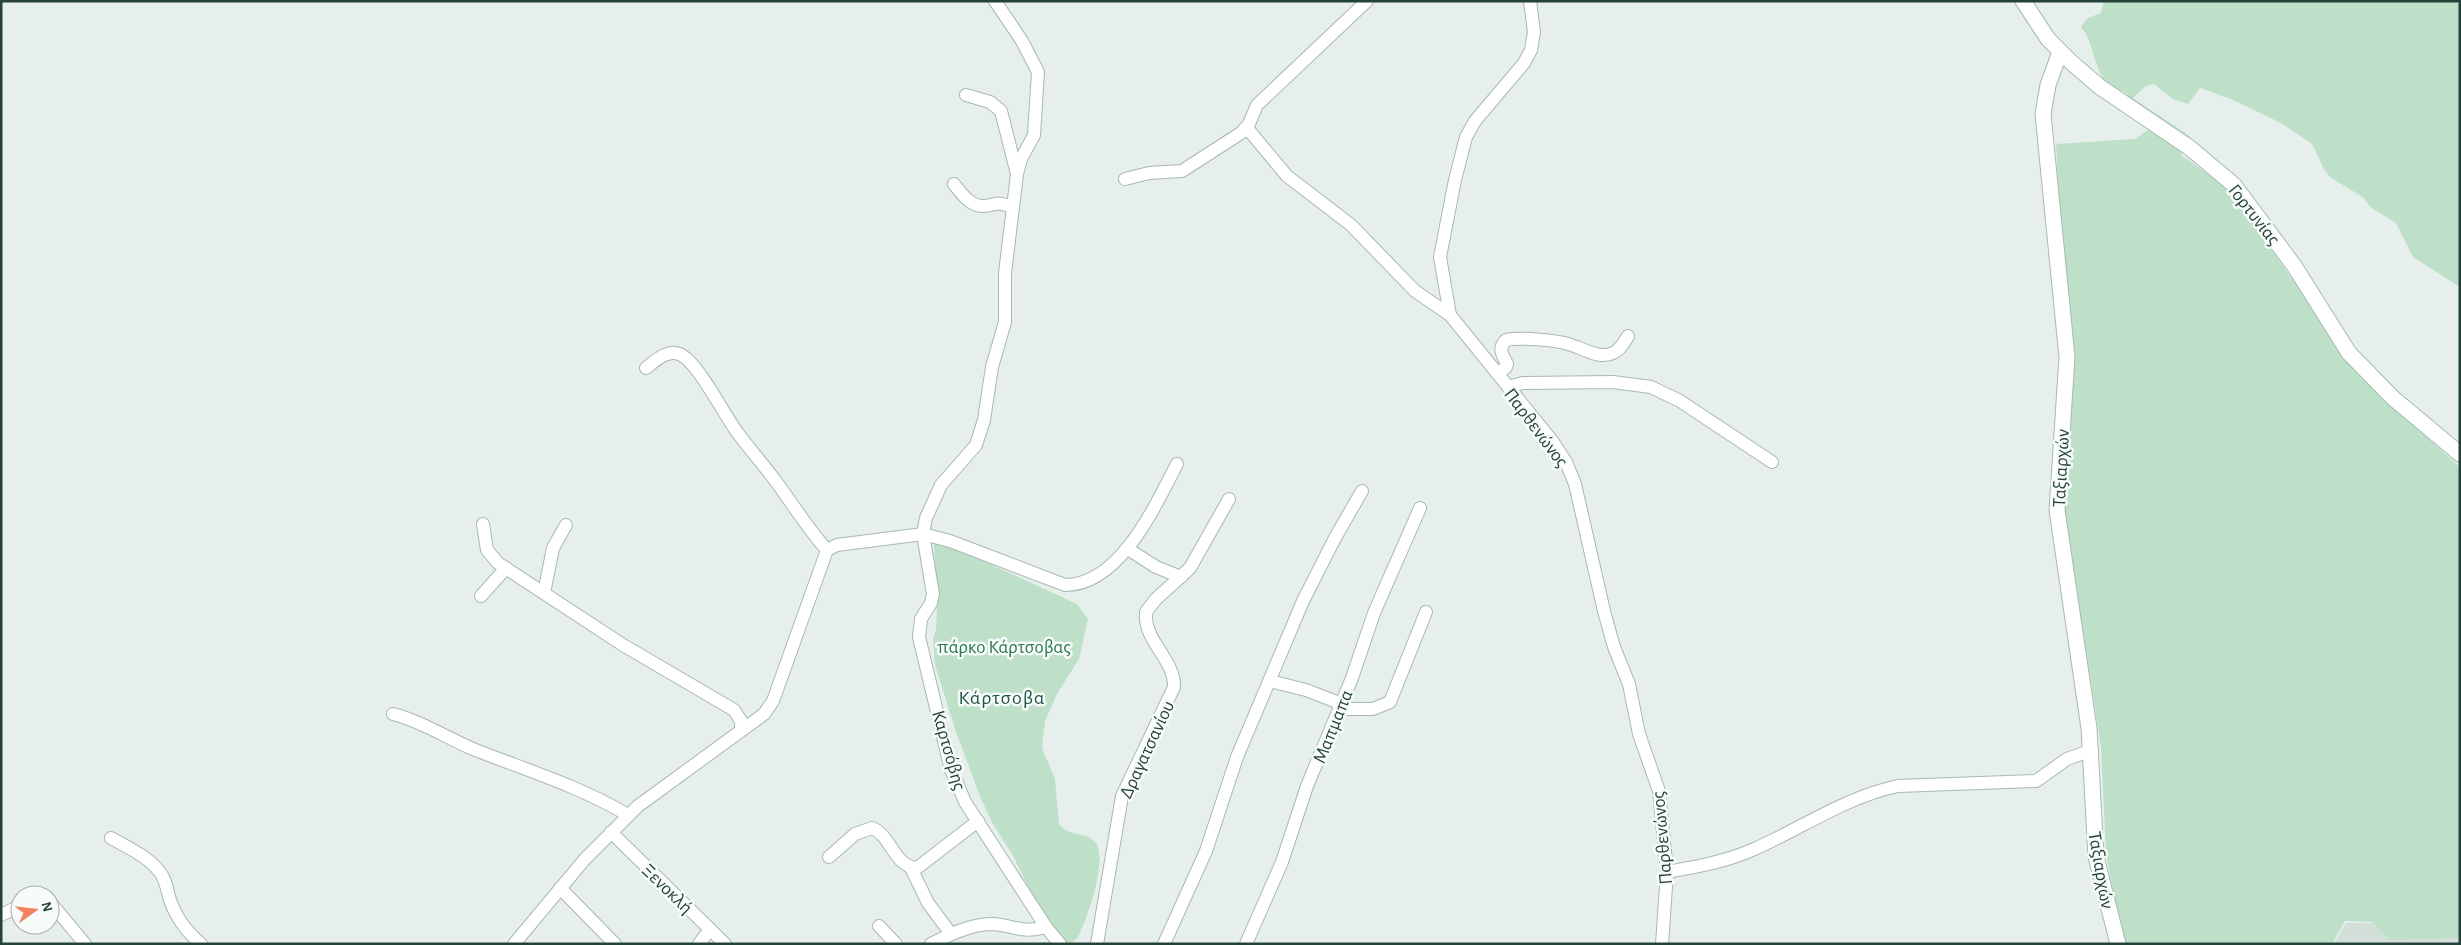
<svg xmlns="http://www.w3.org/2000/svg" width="2461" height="945" font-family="'Alegreya Sans',sans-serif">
<rect width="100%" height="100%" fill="#e6efeb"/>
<path fill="#d4dfda" d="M2346,923H2460V944H2334Z"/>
<g fill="#bfe0c8">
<path d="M2104,1H2460V287L2413,257L2396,223L2370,207L2364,198L2330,177L2324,169L2312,144L2281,123L2231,99L2200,88L2188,104L2173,99L2154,84L2146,86L2133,98L2191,137L2181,155L2229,189L2302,293L2339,352L2360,377L2460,467V938L2389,940L2372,922L2345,921L2332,944H2122L2106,853L2101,747L2065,511L2067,357L2056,144L2135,139L2148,130L2120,107L2128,95C2121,90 2107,84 2102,77C2094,63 2092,40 2081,27L2088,18L2101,13Z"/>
<path d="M934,543L947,544L1077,604L1088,619L1079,659L1057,694L1045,721L1042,748L1055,779L1059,824C1068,837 1086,831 1095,842C1109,858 1087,919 1078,937C1076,940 1072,942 1069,944L1056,931L1035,900L1012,854L993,824L981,799L955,729L935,665L933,639L936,630L937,607Z"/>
</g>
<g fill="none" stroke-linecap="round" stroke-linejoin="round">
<defs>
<g id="minor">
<path d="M995,1L1022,41L1038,72L1034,135L1021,159L1017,174L1005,273V322L992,367L984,420L976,445L941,485L926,518L923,534L933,594L931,603L921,619L919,637L951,770L957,783L965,802L1046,927L1060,944"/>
<path d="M1530,1L1534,32L1531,50L1524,63L1475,121L1466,137L1455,180L1440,257L1450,315L1553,442L1566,462L1575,484L1604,611L1614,647L1629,684L1639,734L1659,791L1667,872L1662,944"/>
<path d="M966,95L990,102L1001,111L1017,174"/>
<path d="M1247,128L1287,176L1351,225L1415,291L1450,315"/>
<path d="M1125,179L1149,173L1182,171L1241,133L1249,124L1257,105L1367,1"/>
<path d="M954,184C961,193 970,206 982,206C997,206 994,200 1013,207"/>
<path d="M646,368C654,362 667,349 679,354C697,360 724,415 737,432C750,450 764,465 777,483C794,506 808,529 827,550"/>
<path d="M1498,374L1506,367L1507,364C1503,355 1497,349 1506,340C1519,337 1555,340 1568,344C1581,347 1599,360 1613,353C1620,350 1624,343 1628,336"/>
<path d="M1508,387L1523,383L1613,382L1651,387L1680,401L1772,462"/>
<path d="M483,524L487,550L498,563L623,645L734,710L741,721V730"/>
<path d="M1128,549L1156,567L1181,577"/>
<path d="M544,593L553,548L566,525"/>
<path d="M481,596L506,568"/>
<path d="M1270,681L1306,690L1342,704"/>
<path d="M1340,709H1373L1390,702L1426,612"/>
<path d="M393,714C421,721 447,738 473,749C526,770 579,786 628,815"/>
<path d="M611,832L725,944"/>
<path d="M111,838C127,847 147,856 159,871C166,879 167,890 170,900C177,919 186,931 201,944"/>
<path d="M829,857L855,834L872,828C891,835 894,867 917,868L978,821"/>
<path d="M911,868L928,903L951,934"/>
<path d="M1667,872C1695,867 1725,862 1752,850C1801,829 1845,797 1898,786L2036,781L2067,759L2092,750"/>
<path d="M560,888L615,944"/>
<path d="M50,902L85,944"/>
<path d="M1,915L20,906"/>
<path d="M879,926L896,944"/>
<path d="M514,944L585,859L638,806L764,714L773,701L827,550L837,545L923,534L950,541L1065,585C1120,585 1155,506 1177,464"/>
<path d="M699,944L710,929"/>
<path d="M931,944C949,935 971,924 991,924C1015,925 1019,934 1046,927"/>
<path d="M1097,944L1122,796L1174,687C1175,659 1143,641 1146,612L1156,599L1190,568L1229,499"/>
<path d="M1164,944L1206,851L1237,757L1303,601L1335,538L1362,491"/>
<path d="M1246,944L1282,862L1307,786L1352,678L1374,613L1420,508"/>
</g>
<path id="tertiary" d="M2060,52L2048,85L2043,114L2067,357L2057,510L2089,728L2096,857L2118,944"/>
<path id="secondary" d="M2023,1L2048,39L2072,63L2100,87L2190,148L2234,185L2295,267L2349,353L2393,398L2460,454"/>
</defs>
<use href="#minor" stroke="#a8b8b2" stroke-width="14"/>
<use href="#tertiary" stroke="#a8b8b2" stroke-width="17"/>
<use href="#secondary" stroke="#a4bbb3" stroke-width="17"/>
<use href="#minor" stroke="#fff" stroke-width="12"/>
<use href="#tertiary" stroke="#fff" stroke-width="15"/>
<use href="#secondary" stroke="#fff" stroke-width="15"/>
</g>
<g text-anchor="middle" stroke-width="5" stroke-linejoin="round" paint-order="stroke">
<g font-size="19" fill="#24423a" stroke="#f7fbf9">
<text transform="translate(2255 214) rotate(52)" y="7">Γορτυνίας</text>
<text transform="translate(1537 427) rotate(53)" y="7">Παρθενώνος</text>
<text transform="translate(2060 468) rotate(-87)" y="7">Ταξιαρχών</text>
<text transform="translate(1332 726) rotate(-68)" y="7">Μαπμαπα</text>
<text transform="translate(1146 749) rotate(-65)" y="7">Δραγατσανίου</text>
<text transform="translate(950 750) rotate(74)" y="7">Καρτσόβης</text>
<text transform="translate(1661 838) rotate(-95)" y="7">Παρθενώνος</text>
<text transform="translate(2102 870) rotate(80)" y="7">Ταξιαρχών</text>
<text transform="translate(668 888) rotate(44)" y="7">Ξενοκλή</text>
</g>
<g font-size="19" fill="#2d7a4b" stroke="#f7fbf9">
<text x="1004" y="653">πάρκο Κάρτσοβας</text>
</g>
<g font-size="20" letter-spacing="1" fill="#1f5548" stroke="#f7fbf9">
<text x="1002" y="704">Κάρτσοβα</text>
</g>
</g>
<rect width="2461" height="945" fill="none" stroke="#24423a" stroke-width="5"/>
<g transform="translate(35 910) rotate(75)"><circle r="24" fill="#f7fbf9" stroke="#a3b1ad"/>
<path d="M0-4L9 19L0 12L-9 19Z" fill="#f4845f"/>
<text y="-8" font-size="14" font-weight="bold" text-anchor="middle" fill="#24423a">N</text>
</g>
</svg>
